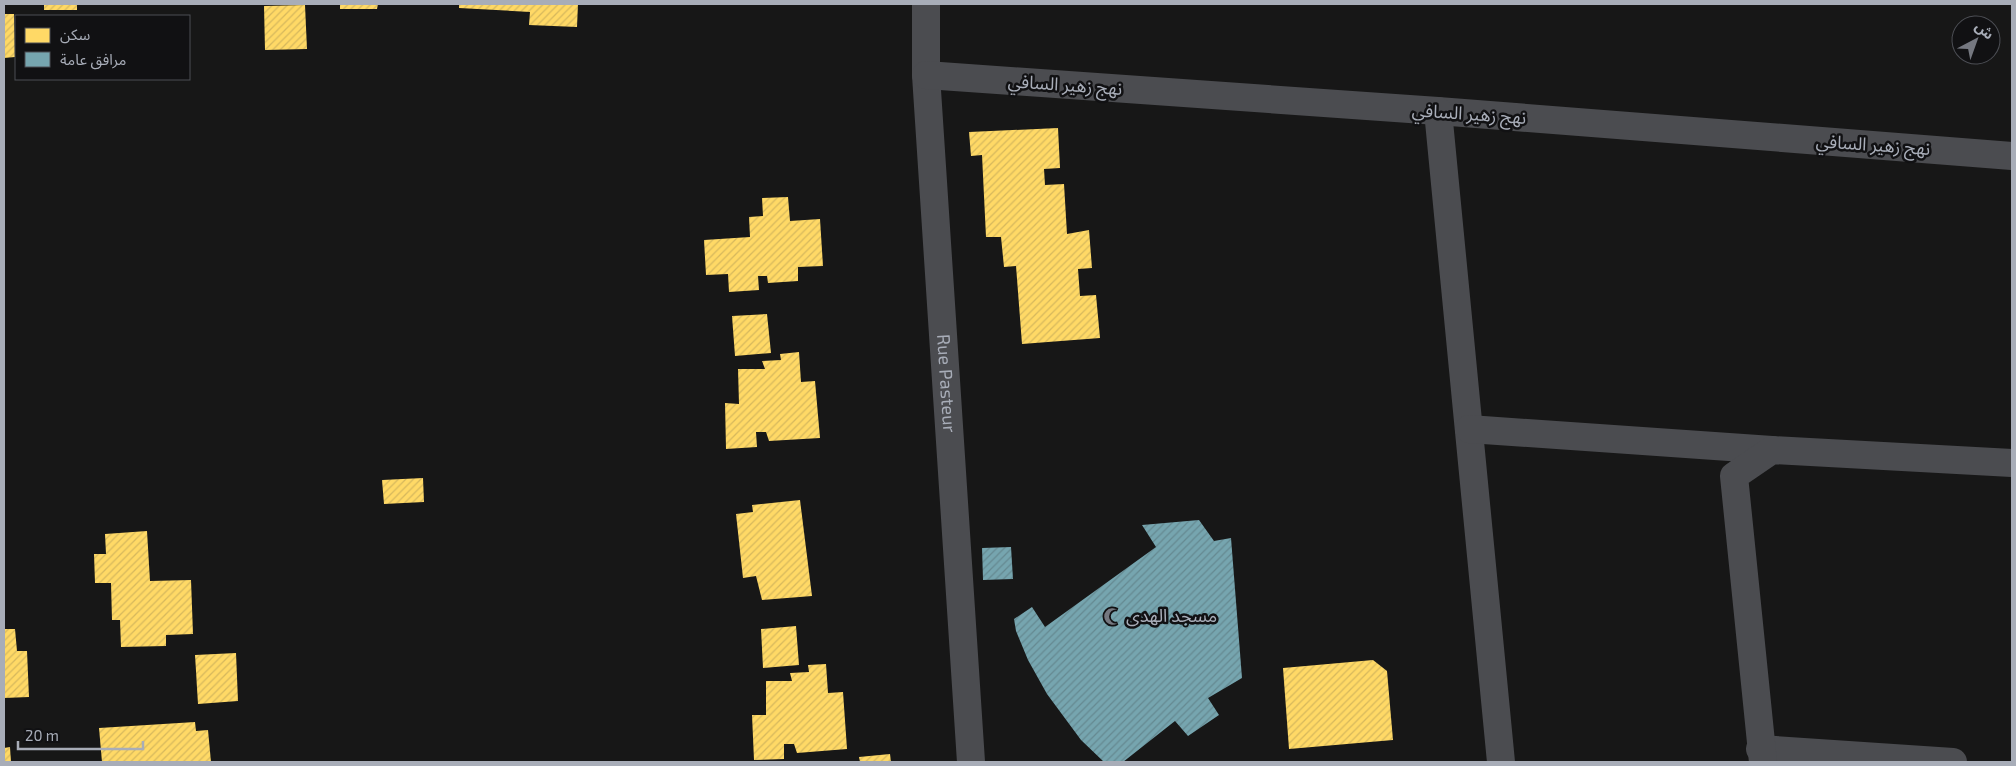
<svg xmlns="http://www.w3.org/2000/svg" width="2016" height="766" font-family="'Exo 2','Noto Sans Arabic',sans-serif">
<defs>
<pattern id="homes-hatch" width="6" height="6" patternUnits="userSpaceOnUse" patternTransform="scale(1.25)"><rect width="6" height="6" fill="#ffd966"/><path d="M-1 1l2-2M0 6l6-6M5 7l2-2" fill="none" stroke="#d6b85d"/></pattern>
<pattern id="public-hatch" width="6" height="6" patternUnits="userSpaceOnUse" patternTransform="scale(1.25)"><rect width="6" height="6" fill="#76a5af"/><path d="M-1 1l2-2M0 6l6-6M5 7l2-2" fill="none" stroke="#658991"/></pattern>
</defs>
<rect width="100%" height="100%" fill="#171717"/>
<g fill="url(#homes-hatch)">
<rect x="44" y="4" width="33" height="6"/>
<path d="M340,4H378L377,9H340Z"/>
<path d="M459,4H578L577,27L529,25L530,12L459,8Z"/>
<path d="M305,5L307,49L265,50L264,6Z"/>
<path d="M4,14H14L15,57L4,58Z"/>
<path d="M1058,128L1060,168L1044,169L1045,185L1064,184L1067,234L1089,230L1092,268L1078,269L1080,296L1096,295L1100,338L1022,344L1016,266L1004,267L1001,237H986L982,155L971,156L969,132Z"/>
<path d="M788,197L790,221L820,219L823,266L798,267V281L768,283L767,276H758L759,290L729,292L728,274L706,275L704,240L750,237L749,217L763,216L762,198Z"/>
<path d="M767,314L771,353L735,356L732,316Z"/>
<path d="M799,352L801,382L815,381L820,438L769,441L766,432H756L757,447L726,449L725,403L739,404L738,369H765L762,361L781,360L780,354Z"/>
<path d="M423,478L424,502L384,504L382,480Z"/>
<path d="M800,500L812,596L762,600L756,576L743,578L736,514L753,512L752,505Z"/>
<path d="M147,531L150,581L191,580L193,634L166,635V646L121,647L120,620H112L111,583H95L94,554H106L105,534Z"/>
<path d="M796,626L799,665L763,668L761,629Z"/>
<path d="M4,629H15L17,651H27L29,697L4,698Z"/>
<path d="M236,653L238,701L198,704L195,655Z"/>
<path d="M1373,660L1387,671L1393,740L1289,749L1283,668Z"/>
<path d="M826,664L828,693L843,692L847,749L797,753L794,744H784V759L754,760L752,715H766V681H792L790,673L809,672L808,665Z"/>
<path d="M195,722L196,731L208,730L211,762H102L99,728Z"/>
<path d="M10,747L11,762H4V748Z"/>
<path d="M890,754L891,762H860L859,757Z"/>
</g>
<g fill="url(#public-hatch)">
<path d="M1199,520L1214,541L1231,538L1242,678L1208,698L1219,715L1188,736L1175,721L1123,762H1104L1081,740L1047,694L1028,660L1016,631L1014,619L1032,607L1045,627L1156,547L1142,525Z"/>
<path d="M1011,547L1013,579L983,580L982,548Z"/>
</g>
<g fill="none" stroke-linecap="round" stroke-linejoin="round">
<g stroke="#4b4c50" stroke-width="28">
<path id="s1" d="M926,4V75L971,762"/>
<path d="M926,75L1438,111L2012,156"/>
<path d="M1438,111L1501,762"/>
<path d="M1469,429L1772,450"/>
<path d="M1760,749L1953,762"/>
<path d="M1763,762L1734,476L1772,450L2012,463"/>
</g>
</g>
<defs>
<symbol id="mosque-bare" viewBox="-9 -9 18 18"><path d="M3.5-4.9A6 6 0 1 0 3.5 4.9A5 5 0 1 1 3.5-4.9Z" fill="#757880" stroke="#111113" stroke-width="2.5" paint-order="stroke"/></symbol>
</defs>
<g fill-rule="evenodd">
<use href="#mosque-bare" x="1100" y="604" width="25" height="25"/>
</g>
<g text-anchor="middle" stroke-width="5" stroke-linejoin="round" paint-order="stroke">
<g font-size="18" fill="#a8adb8" stroke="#111113">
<text transform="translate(1065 85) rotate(4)" y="6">نهج زهير السافي</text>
<text transform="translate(1469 114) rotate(4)" y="6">نهج زهير السافي</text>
<text transform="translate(1873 145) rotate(4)" y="6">نهج زهير السافي</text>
<text dy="6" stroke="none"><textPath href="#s1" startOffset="380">Rue Pasteur</textPath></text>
</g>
<g font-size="18" fill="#a8adb8" stroke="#111113" text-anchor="start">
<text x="1126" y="622">مسجد الهدى</text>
</g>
</g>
<rect width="2016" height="766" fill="none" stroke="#a8adb8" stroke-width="10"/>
<rect x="15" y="15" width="175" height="65" fill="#111113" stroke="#4d4f55"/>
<rect x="25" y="28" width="25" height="15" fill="#ffd966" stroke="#4d4f55"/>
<text x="60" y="40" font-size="15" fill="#a8adb8">سكن</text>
<rect x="25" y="52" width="25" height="15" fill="#76a5af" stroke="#4d4f55"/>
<text x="60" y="65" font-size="15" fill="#a8adb8">مرافق عامة</text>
<g transform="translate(1976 40) rotate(41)"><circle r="24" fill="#111113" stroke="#4d4f55"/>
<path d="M0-4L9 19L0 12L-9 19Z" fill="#757880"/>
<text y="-8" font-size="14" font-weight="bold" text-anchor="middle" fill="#a8adb8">ش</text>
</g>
<path d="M18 741v8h125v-8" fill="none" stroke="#a8adb8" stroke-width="2.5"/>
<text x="25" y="741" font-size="15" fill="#a8adb8" stroke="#111113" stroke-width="4" paint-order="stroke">20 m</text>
</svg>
